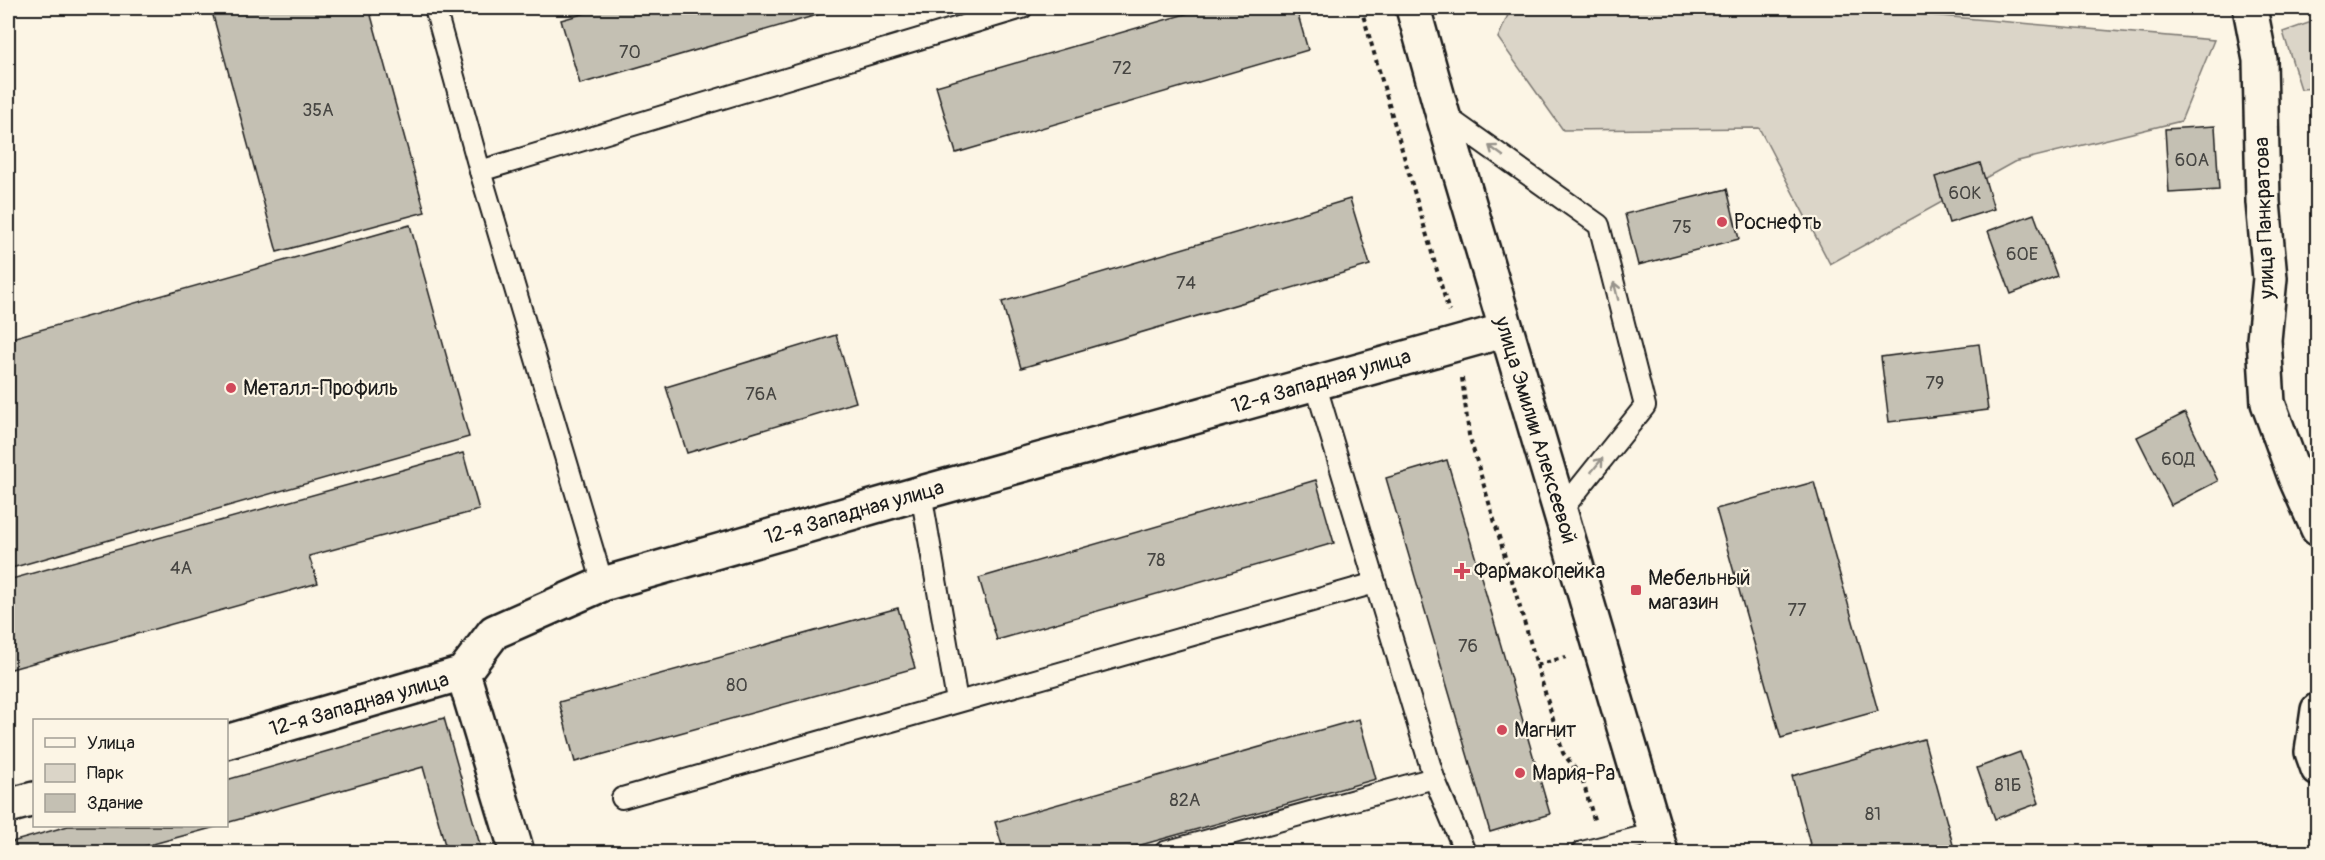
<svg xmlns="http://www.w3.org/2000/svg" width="2325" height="860" font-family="Pangolin,sans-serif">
<rect width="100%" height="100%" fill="#fcf5e5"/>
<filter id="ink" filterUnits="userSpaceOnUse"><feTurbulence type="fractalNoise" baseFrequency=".0167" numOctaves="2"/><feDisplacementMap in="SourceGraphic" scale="12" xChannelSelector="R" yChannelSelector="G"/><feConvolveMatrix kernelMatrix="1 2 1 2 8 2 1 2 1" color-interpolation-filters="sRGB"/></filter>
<g filter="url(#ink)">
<g fill="#dbd5c8" stroke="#7c7872" stroke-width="1.5">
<path d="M1511,8H1910L1918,14L2214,40L2181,121L2014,162L1830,264L1759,128L1563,130L1498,38Z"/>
<path d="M2317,20V88L2301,89L2283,32Z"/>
</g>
<g fill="#c4c0b3" stroke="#1c1c1c" stroke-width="1.5">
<path d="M211,8H369L425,212L277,252Z"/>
<path d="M603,8H841L580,84L561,20Z"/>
<path d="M1206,8H1296L1308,50L956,153L936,86Z"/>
<path d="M2215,126L2219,190L2169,193L2165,129Z"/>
<path d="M1980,163L1994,209L1949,223L1935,177Z"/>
<path d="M1727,189L1739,239L1638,265L1625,214Z"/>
<path d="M1350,199L1370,265L1021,368L1002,302Z"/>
<path d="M2034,214L2057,276L2011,294L1988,231Z"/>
<path d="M410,225L469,437L8,569V339Z"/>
<path d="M836,335L856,402L687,453L666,387Z"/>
<path d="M1979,344L1988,410L1889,422L1881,357Z"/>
<path d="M2185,413L2218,481L2171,505L2137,437Z"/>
<path d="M463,453L479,510L309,556L318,583L8,670V580Z"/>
<path d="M1447,460L1550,814L1490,832L1386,478Z"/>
<path d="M1316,480L1334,543L997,640L979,578Z"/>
<path d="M1814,482L1878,711L1781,738L1716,509Z"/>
<path d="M898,608L915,668L575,762L559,702Z"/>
<path d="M444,718L482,852H447L423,767L226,823V780Z"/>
<path d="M1359,719L1376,779L1116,852H1004L995,822Z"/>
<path d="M1924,739L1955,852H1812L1792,776Z"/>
<path d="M2020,752L2039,803L1995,819L1977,768Z"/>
<path d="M68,826H219L124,852H8V843Z"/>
</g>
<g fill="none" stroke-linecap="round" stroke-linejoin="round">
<defs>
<g id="lane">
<path d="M435,8L480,171L603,584"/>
<path d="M1443,114L1599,225L1645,406L1561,511"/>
<path d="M480,171L1022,8"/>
<path d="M1315,383L1434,778L1465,852"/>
<path d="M921,493L957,701"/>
<path d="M622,798L1375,583"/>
<path d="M1165,852L1434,778"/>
<path d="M1582,852L1656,833"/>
</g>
<g id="street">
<path d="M2250,8L2260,60L2263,202L2270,278L2264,340L2268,403L2295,477L2318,529"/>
<path d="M463,673L517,852"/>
<path d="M2318,710L2312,752L2318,769"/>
<path d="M226,742L463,673L494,632L603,584L921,493L1506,330"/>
<path d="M8,806L34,799"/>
</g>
<path id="secondary" d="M1413,8L1442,112L1661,852"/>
</defs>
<use href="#lane" stroke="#1c1c1c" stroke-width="24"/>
<use href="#street" stroke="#1c1c1c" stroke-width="38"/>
<use href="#secondary" stroke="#1c1c1c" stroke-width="38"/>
<g stroke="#1c1c1c" stroke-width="4" stroke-dasharray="4.5 4.5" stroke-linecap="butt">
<path d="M1361,8L1449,312"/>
<path d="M1462,378L1469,435L1563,753L1582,778L1595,823"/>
<path d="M1537,665L1566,657"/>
</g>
<use href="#lane" stroke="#fcf5e5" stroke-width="20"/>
<use href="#street" stroke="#fcf5e5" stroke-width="33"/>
<use href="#secondary" stroke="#fcf5e5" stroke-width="33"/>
</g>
<defs><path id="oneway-shaft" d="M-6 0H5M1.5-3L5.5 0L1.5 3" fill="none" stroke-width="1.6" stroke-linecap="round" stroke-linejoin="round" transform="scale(1.5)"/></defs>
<g stroke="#97938b">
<use href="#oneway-shaft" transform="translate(1496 151) rotate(-144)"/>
<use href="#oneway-shaft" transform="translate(1616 291) rotate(-104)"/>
<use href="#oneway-shaft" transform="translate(1597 465) rotate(-51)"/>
</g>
</g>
<g fill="#d1495b" stroke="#fcf5e5" stroke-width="2">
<circle cx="1722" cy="222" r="6"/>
<circle cx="231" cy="388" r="6"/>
<path d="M1459 562h6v6h6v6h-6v6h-6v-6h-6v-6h6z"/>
<rect x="1630" y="584" width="12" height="12" rx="3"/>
<circle cx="1502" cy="730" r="6"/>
<circle cx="1520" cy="773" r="6"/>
</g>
<g text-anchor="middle" stroke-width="4.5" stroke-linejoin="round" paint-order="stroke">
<g font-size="18" fill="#464542">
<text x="630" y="58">70</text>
<text x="1122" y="74">72</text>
<text x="318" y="116">35А</text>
<text x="2192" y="166">60А</text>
<text x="1965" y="199">60К</text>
<text x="1682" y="233">75</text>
<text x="2022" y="260">60Е</text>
<text x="1186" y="289">74</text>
<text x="1935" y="389">79</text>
<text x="761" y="400">76А</text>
<text x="2178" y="465">60Д</text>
<text x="1156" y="566">78</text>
<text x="181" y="574">4А</text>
<text x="1797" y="616">77</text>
<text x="1468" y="652">76</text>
<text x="737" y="691">80</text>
<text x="2008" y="791">81Б</text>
<text x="1185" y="806">82А</text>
<text x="1873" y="820">81</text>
</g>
<g font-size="21" fill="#1c1c1c" stroke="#fcf5e5">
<text transform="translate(2264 218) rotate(-92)" y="7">улица Панкратова</text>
<text transform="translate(1321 381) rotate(-16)" y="7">12-я Западная улица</text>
<text transform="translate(1536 430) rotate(73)" y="7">улица Эмилии Алексеевой</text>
<text transform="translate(854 512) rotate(-16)" y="7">12-я Западная улица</text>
<text transform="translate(359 704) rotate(-16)" y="7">12-я Западная улица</text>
</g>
<g font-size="21" fill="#1c1c1c" stroke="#fcf5e5" text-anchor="start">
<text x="1734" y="229">Роснефть</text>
<text x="243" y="395">Металл-Профиль</text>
<text x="1474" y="578">Фармакопейка</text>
<text x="1648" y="585">Мебельный<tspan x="1648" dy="24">магазин</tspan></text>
<text x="1514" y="737">Магнит</text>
<text x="1532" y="780">Мария-Ра</text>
</g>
</g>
<rect width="2325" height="860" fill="none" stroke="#fcf5e5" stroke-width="30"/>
<rect x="15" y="15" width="2295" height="830" fill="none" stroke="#1c1c1c" stroke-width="2" filter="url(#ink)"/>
<rect x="33" y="719" width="195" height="108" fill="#fcf5e5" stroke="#a29e95" stroke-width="1.5"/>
<rect x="45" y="738" width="30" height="9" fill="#fcf5e5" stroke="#a29e95" stroke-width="1.5"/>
<text x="87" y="749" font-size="18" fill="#1c1c1c">Улица</text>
<rect x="45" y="764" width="30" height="18" fill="#dbd5c8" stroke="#a29e95" stroke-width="1.5"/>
<text x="87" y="779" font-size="18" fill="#1c1c1c">Парк</text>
<rect x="45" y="794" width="30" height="18" fill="#c4c0b3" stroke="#a29e95" stroke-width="1.5"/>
<text x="87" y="809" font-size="18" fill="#1c1c1c">Здание</text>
</svg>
